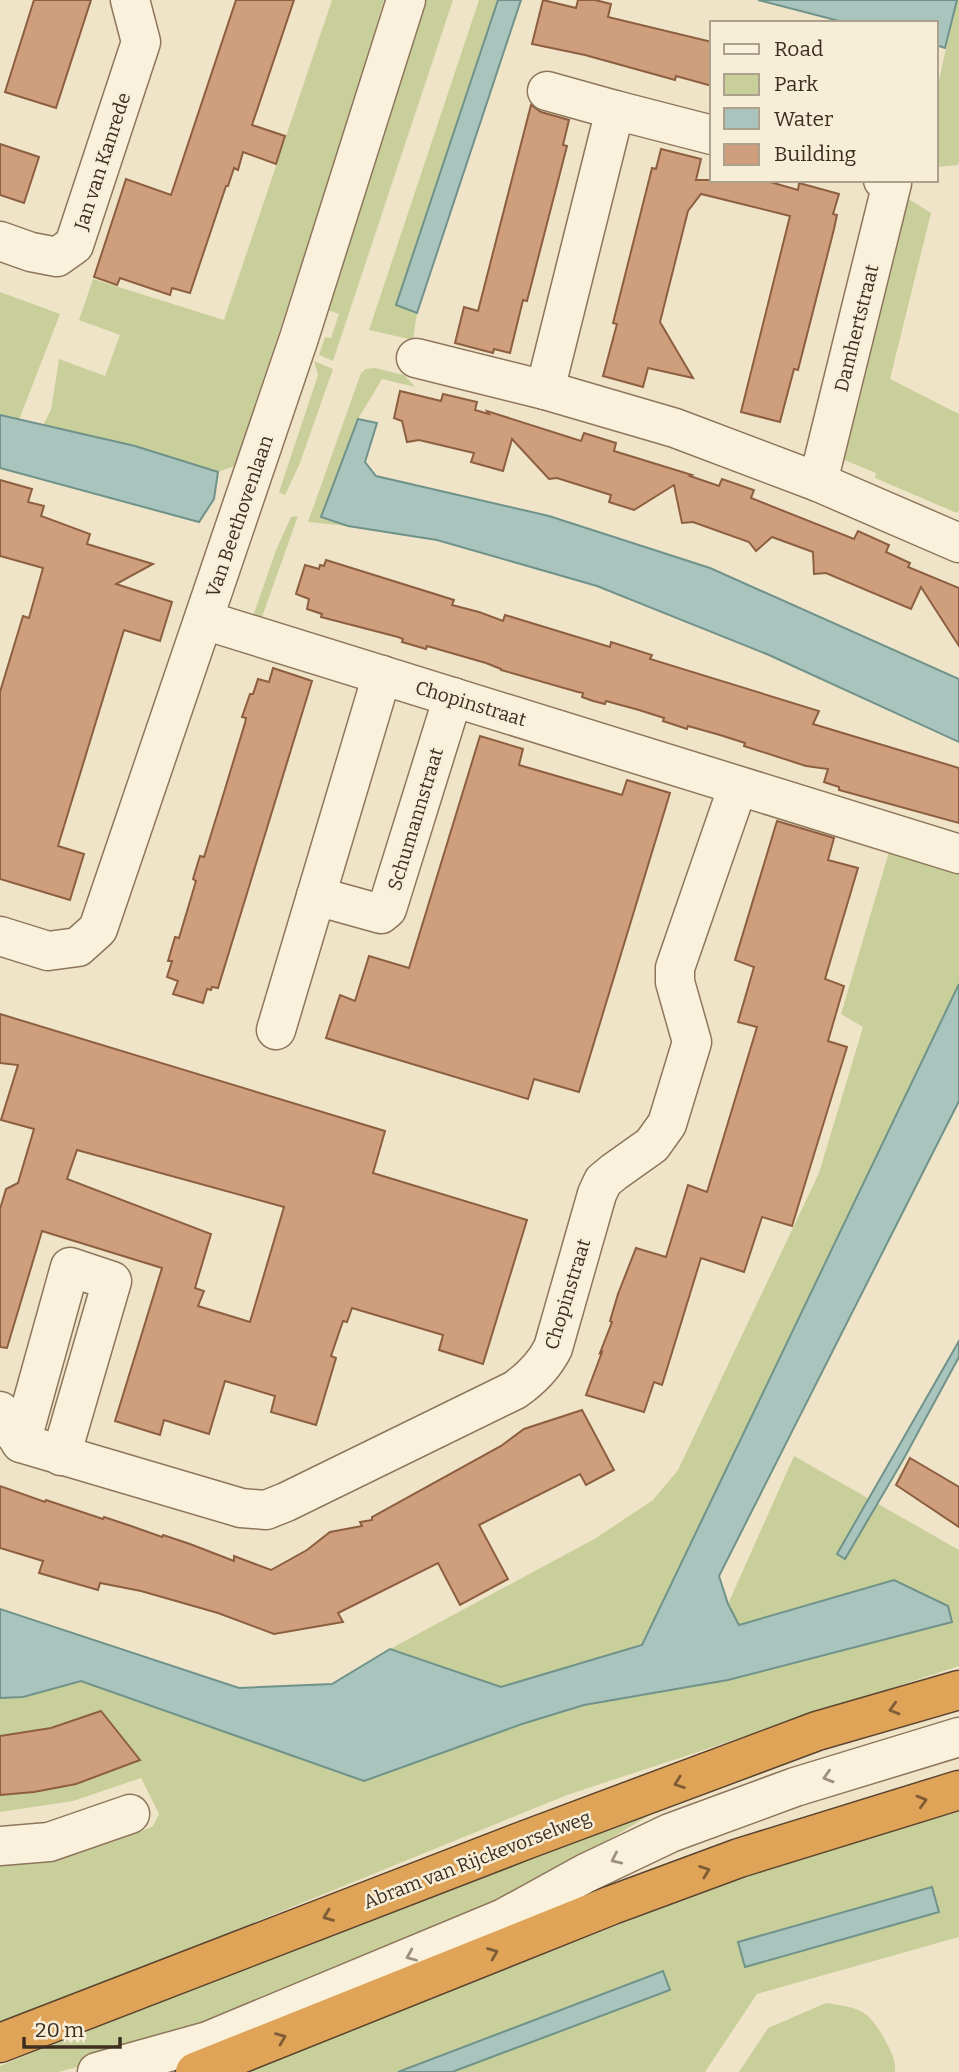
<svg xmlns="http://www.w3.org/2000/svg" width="959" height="2072" font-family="Bitter,serif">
<rect width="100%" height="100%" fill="#f0e4c8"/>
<g fill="#c9cf9b">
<path d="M332,0H384L344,135L235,466L218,472L135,446L43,425L51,410L59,359L105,376L120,335L79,320L93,279L224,320Z"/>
<path d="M425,0H453L333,361L319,355L325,337L331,338L339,314L322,308Z"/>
<path d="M479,0H498L396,305L417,313L413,340L369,330Z"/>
<path d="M957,0H959V161L958,165L936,167V93Z"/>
<path d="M907,198L931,213L890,379L959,414V510L957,513L875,478L876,473L842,459L853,416L858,407Z"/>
<path d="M0,292L60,314L19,420L0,415Z"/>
<path d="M314,361L333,369L300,463L285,495L279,492L318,375Z"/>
<path d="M375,368L404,375L415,387L382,379L358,419L322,516L348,526L308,522L361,373L366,369Z"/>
<path d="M298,516L261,620L253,616L276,550L291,517Z"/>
<path d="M959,849V984L643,1645L501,1687L390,1649L596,1538L653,1500L678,1470L819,1173L863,1027L841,1014L889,852L940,868Z"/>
<path d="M794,1456L959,1550V1666L567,1795L0,2026V1862C56,1856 101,1850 153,1826L159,1814L141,1778L73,1801L0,1812V1698L23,1697L81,1681L364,1781L522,1724L584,1705L728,1680L824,1656L773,1616L738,1625L728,1604Z"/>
<path d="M655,1812L500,1904L194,2035L59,2072H0V2066L536,1848Z"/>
<path d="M959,1812V1937L757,1994L705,2072H242L769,1866Z"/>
<path d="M826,2003C860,2008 868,2009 885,2040C891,2052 896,2059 895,2072H739L768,2028Z"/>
</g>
<g fill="#a9c4bc" stroke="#6f938a" stroke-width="2">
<path d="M498,0H521L417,313L396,305Z"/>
<path d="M758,0H957L945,48L936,45V23H847Z"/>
<path d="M0,415L135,446L218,472L214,499L199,522L0,468Z"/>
<path d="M358,419L377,423L365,462L376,476L549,516L710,568L959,679V742L769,655L597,586L437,540L348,526L321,517Z"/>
<path d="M959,984V1101L719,1576L728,1604L739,1625L894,1580L948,1606L952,1622L728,1680L584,1705L522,1724L364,1781L81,1681L23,1697L0,1698V1609L239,1688L332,1684L390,1649L501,1687L642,1645Z"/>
<path d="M959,1341V1357L903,1460L845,1559L837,1554Z"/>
<path d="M932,1887L939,1912L745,1967L738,1942Z"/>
<path d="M663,1971L670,1990L452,2072H398Z"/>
</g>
<g fill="#cf9f7d" stroke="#8d5f41" stroke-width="2" fill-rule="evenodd">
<path d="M34,0H91L56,108L5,92Z"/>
<path d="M236,0H294L252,125L285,136L276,164L243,152L238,170L234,168L228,186H226L190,293L172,288L170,295L120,278L117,285L94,277L126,179L171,195Z"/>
<path d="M543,0L576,8L578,0H595L611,4L608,17L712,42V86L676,76L675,80L585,55L532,44Z"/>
<path d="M531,105L541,112L569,120L563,145L567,146L527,301L523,300L510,353L494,349L493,353L455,343L464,307L478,311Z"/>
<path d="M0,144L39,157L24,203L0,195Z"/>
<path d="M661,149L701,159L696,180H763L798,190L799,183L839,194L833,214L837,215L834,229L798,370L794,369L780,422L741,412L790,216L701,194L688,211L660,322L693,378L648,368L643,387L603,376L617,324L613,323L652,168L656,169Z"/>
<path d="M400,391L441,401L443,394L477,402L475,410L489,414L487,411L581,441L584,433L616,443L614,451L692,475L690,476L719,486L722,479L754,490L751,498L854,539L858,531L889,545L886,552L910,563L908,567L959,588V646L921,587L911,609L826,573L814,574L813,552L772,537L756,551L749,542L693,522L682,523L674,485L634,510L609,502L611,495L557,478L549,479L512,439L503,471L471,462L474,453L419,440L407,442L402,421L394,418Z"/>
<path d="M0,480L32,489L28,502L44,506L41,516L90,534L87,544L153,564L116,584L172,602L160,641L124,630L58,846L84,854L70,900L0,879V692L23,616L29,618L43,568L0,556Z"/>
<path d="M326,560L454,600L452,605L479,612L503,621L505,615L610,647L611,642L652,655L650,659L819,711L813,724L959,768V823L839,790V787L824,782L828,769L806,766L744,746L745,743L720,735L688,726L687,729L663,721L664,718L639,710L606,701L605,704L593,701L582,697L583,693L578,692L501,670V669L486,663L427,646L426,649L402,642L403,639L398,637L321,617L322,614L307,609L309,599L296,594L305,565L319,569L320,565L324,566Z"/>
<path d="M273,668L312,681L218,988L212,987L211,990L207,989L203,1003L173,994L178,981L167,977L172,961H168L175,937L179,938L196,881L193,879L200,856L204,857L222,799L245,723L246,718L242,717L250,694H253L258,679L269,682Z"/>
<path d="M480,736L523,749L519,765L622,795L627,780L670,793L579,1092L534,1079L528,1099L326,1038L340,995L355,1001L369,956L409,968Z"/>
<path d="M777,821L834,838L828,860L858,868L825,979L844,986L828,1041L847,1047L792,1226L762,1217L744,1272L701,1258L662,1385L654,1382L644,1412L586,1395L602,1352L600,1353L612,1322L610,1321L618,1294L636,1248L666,1257L688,1185L707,1192L757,1027L738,1022L754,967L735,960Z"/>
<path d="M0,1014L385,1131L373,1173L527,1220L483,1364L439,1350L443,1335L352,1308L347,1322L343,1321L331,1356L336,1358L316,1425L271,1412L275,1396L225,1381L209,1434L164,1420L160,1435L115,1421L162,1268L42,1231L7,1348L0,1347V1209L6,1189L18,1183L34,1129L1,1120L18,1065L0,1063ZM77,1150L284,1207L250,1322L198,1306L204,1291L195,1288L211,1234L67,1179Z"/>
<path d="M582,1410L614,1470L586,1485L580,1474L479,1525L508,1579L460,1605L438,1563L338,1613L343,1622L274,1634L218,1613L141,1591L100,1583L98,1590L39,1573L43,1561L0,1548V1486L45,1502L46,1500L103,1519L104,1517L131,1526L162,1537L163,1535L190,1544L234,1561V1556L271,1570L307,1550L330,1532L362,1526L360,1522L372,1520V1517L501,1446L524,1429Z"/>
<path d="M910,1458L959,1487V1527L896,1485Z"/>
<path d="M101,1711L140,1760L76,1784L34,1792L0,1795V1736L51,1728Z"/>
</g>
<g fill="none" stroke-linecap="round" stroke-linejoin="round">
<defs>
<g id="minor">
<path d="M547,91L615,110"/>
<path d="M0,241L31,252L57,257L74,245L141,42L130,0"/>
<path d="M416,358L545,390L675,428L818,482L959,543"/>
<path d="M545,390L615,110L712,135"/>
<path d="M818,482L892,183L883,180"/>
<path d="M204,620L959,854"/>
<path d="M316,896L381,914L387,909L453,697"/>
<path d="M0,936L48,951L78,947L98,929L299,338L406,0"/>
<path d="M276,1030L382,675"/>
<path d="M0,1411L21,1443L241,1508L266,1510L286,1502L515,1390C532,1378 544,1366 553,1348L597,1194L603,1181L614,1172L652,1145L667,1124L692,1042L675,982V968L738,786"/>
<path d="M21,1443L70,1267L112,1281L61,1456"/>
<path d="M0,1846L49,1842L130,1814"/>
<path d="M97,2072L208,2041L504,1918L586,1873L670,1833L795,1787L959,1737"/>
</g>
<g id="highway">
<path d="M0,2043L528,1839L817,1731L959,1690"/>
<path d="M195,2072L612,1905L739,1858L959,1790"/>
</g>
</defs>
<use href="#minor" stroke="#8d765c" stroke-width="41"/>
<use href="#highway" stroke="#5b4430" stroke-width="41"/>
<use href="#minor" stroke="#faf1dc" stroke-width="38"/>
<use href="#highway" stroke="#e0a458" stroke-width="38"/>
</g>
<defs><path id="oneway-chevron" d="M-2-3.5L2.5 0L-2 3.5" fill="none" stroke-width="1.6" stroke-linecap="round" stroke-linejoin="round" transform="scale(1.75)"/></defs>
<g stroke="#7e5d36">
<use href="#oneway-chevron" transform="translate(894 1709) rotate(164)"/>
<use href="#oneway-chevron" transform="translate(679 1783) rotate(160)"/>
<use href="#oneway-chevron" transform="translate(922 1801) rotate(-16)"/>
<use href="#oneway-chevron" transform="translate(705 1871) rotate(-20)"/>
<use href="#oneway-chevron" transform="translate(328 1916) rotate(159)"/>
<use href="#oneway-chevron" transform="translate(493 1953) rotate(-22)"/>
<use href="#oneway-chevron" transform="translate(281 2038) rotate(-22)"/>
</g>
<g stroke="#9c907e">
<use href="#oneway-chevron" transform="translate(828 1777) rotate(163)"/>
<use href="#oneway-chevron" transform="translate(616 1859) rotate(155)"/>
<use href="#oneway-chevron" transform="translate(411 1956) rotate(157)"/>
</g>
<g text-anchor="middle" stroke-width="5" stroke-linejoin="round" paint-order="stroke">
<g font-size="19" fill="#3d2e20" stroke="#f7eed8">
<text transform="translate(102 161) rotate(-72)" y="7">Jan van Kanrede</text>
<text transform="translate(856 328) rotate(-76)" y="7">Damhertstraat</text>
<text transform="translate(239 516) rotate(-71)" y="7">Van Beethovenlaan</text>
<text transform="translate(471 703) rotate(17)" y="7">Chopinstraat</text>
<text transform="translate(415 819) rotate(-73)" y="7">Schumannstraat</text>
<text transform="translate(567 1294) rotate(-73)" y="7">Chopinstraat</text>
<text transform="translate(477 1859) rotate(-21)" y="7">Abram van Rijckevorselweg</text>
</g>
</g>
<rect x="710" y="21" width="228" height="161" fill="#f7eed8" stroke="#ada18e" stroke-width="2"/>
<rect x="724" y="44" width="35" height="10" fill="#faf1dc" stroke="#ada18e" stroke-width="2"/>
<text x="774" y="56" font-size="21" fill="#3d2e20">Road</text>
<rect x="724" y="74" width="35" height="21" fill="#c9cf9b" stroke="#ada18e" stroke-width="2"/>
<text x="774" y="91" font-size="21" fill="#3d2e20">Park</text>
<rect x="724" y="108" width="35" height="21" fill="#a9c4bc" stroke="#ada18e" stroke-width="2"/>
<text x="774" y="126" font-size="21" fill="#3d2e20">Water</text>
<rect x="724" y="144" width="35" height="21" fill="#cf9f7d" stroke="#ada18e" stroke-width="2"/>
<text x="774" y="161" font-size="21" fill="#3d2e20">Building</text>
<path d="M24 2037v10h96v-10" fill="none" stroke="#3d2e20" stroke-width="3.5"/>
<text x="35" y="2037" font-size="21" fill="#3d2e20" stroke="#f7eed8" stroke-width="5" paint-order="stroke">20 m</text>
</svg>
